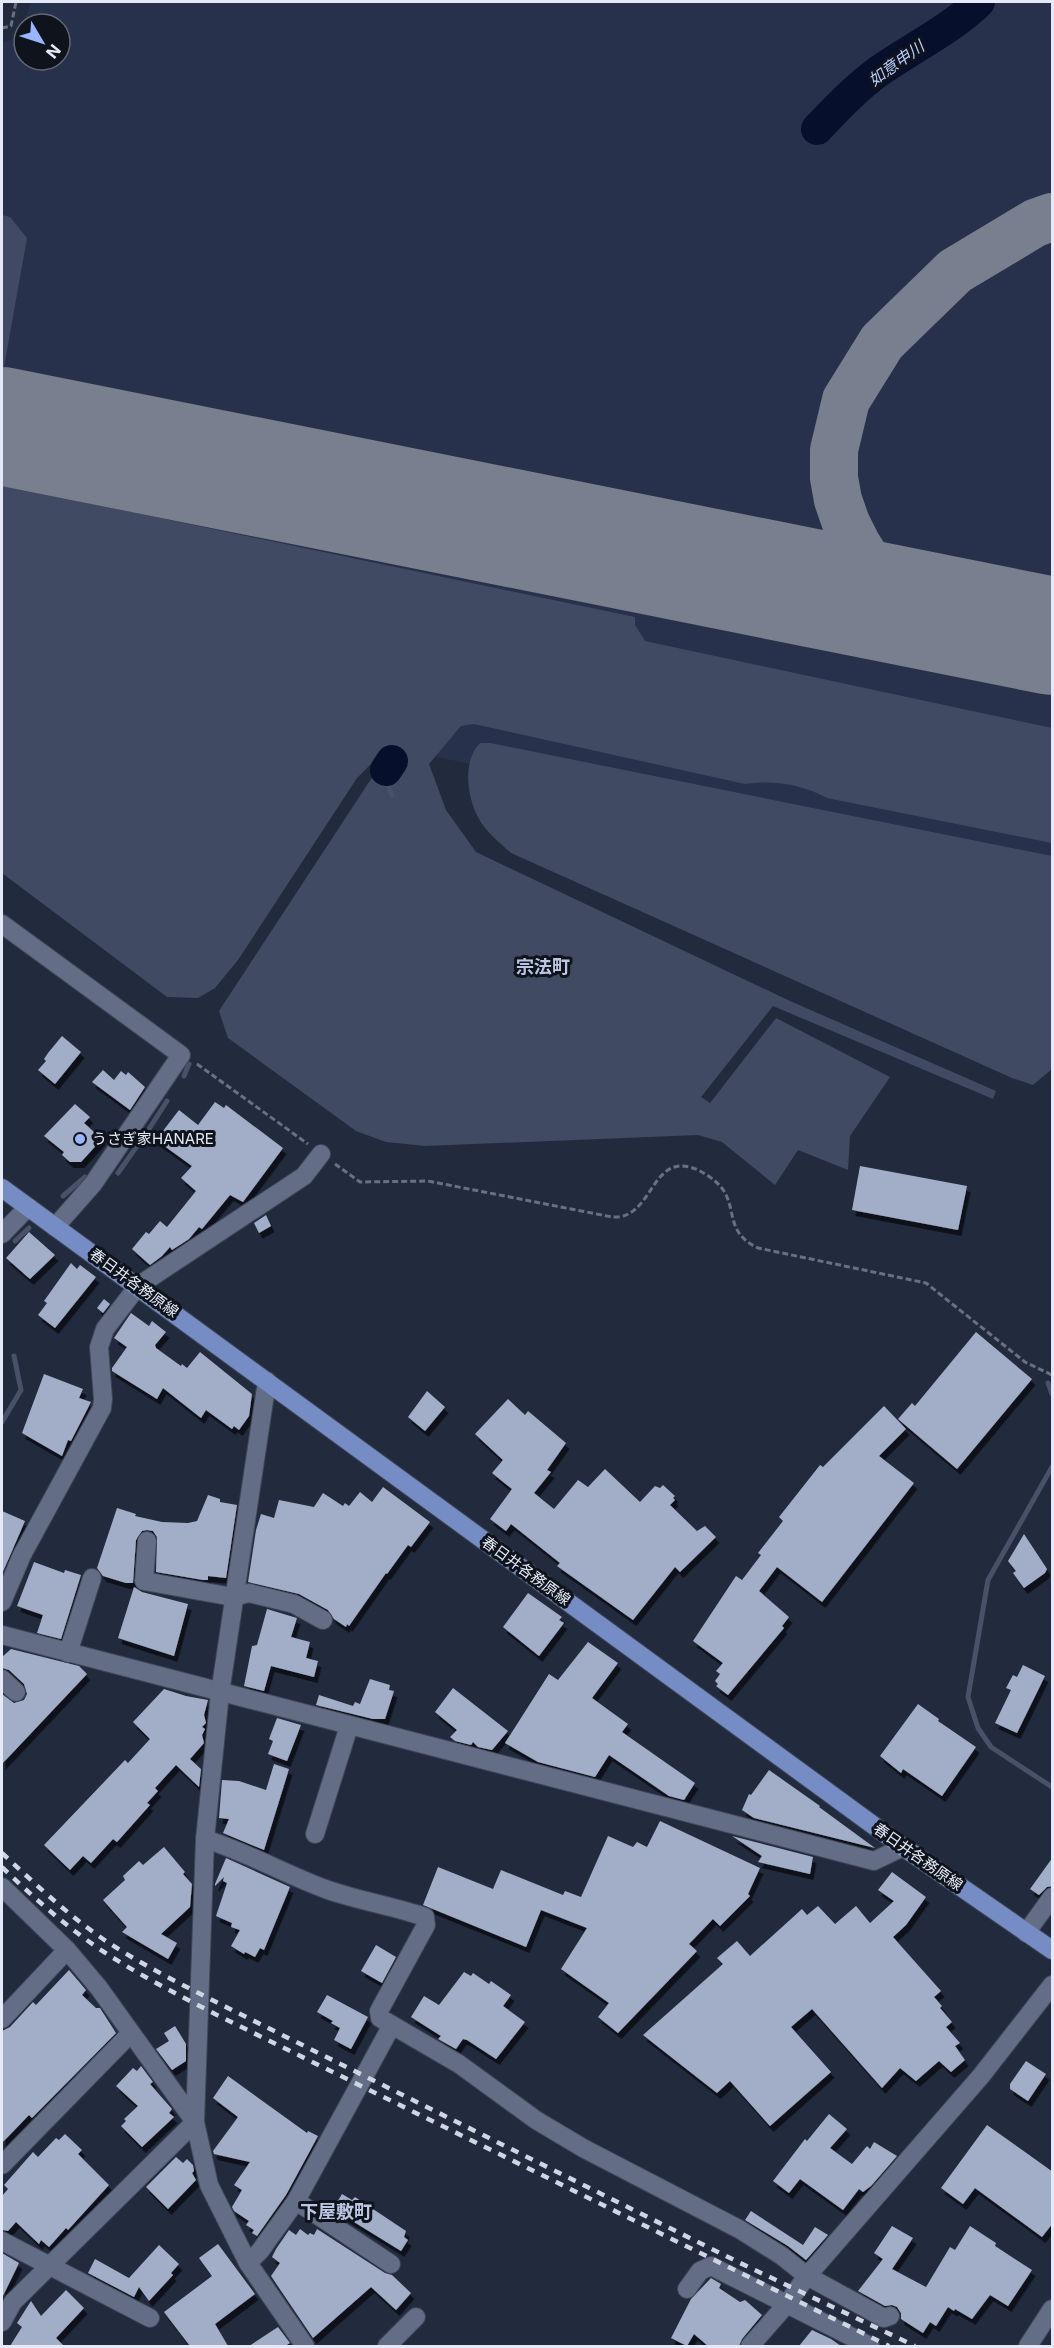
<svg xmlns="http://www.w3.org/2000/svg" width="1054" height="2348" font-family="Inter,'Noto Sans JP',sans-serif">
<defs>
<filter id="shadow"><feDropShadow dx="3.5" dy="6" stdDeviation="0" flood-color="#0009"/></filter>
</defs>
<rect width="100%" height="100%" fill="#222a3e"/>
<path fill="#27314c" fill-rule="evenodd" d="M31,2H1052V887L2,665V42L19,38ZM24,24H60V60H24Z"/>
<g fill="#404a62">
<path d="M2,215L10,217L27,238L4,367H2Z"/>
<path d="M2,485L635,617V625L645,641L1052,728V843L827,798C801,784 774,780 745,784L474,724L461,726L429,764L446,810L476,852L790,1001L996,1091L993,1099L773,1006L701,1097L710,1103L776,1018L890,1077L850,1136L848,1170L798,1150L775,1185L722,1142L698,1135L425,1146L386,1142L356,1131L228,1038L219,1011L371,779L382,769L374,761L357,778L238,960L215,988L198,998L167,997L2,873Z"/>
<path d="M480,743H490L1052,856V1069L1033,1085L1012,1078L511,853C500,843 486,832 479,819C467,798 462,761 480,743Z"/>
</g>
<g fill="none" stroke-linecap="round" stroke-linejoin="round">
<g stroke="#495169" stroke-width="5">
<path d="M386,770L387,783L392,795"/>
<path d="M377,778L386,770"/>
<path d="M184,1076L189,1064"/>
<path d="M147,1132L167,1101"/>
<path d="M118,1173L137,1146"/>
<path d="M63,1196L85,1177"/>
<path d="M15,1241L29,1228"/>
<path d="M1048,1383L1052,1394"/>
<path d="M2,1422L21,1390L14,1356"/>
<path d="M1052,1467L988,1580L968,1697L978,1728L991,1747L1052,1787"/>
</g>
<g stroke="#060f2c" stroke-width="32">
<path d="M817,129C837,108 856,88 879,71C912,48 950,30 979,2"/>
<path d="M386,770L392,761"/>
</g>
<path stroke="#788090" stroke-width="48" d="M898,604L884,587L857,545L846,523L838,500L834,478V450L846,400L882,342L955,271L1035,223L1052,217"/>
<path stroke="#788090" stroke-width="118" d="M2,426L1052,636"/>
</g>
<g fill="#a2adc7" filter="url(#shadow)">
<path d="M62,1036L81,1052L55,1084L38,1070L46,1061L44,1059L48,1053Z"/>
<path d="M103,1070L114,1080L121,1071L126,1075L128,1072L145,1087L130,1110L92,1082Z"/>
<path d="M215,1102L224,1108L226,1105L283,1148L243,1202L230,1195L202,1229L199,1227L189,1239L172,1250L170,1247L162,1256L150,1265L132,1249L146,1232L149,1234L160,1221L167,1227L196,1191L181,1178L192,1166L156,1140L179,1110L198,1125Z"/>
<path d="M75,1104L90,1117L84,1123L102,1139L81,1162H70L62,1155L64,1152L44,1136Z"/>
<path d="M860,1166L967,1186L958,1230L852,1210Z"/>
<path d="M266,1215L271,1226L259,1233L254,1223Z"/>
<path d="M29,1232L55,1255L30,1279L6,1258Z"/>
<path d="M71,1263L77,1269L80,1265L96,1277L55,1328L38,1315L47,1303L44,1301Z"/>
<path d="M104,1299L110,1304L103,1313L97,1308Z"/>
<path d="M131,1313L149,1326L152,1321L166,1332L155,1345L156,1348L181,1366L182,1364L187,1368L200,1352L252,1394L249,1416L239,1430L234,1426L232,1429L206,1410L201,1418L163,1388L157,1399L112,1371V1368L127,1347L114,1338Z"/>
<path d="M976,1332L1032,1379L957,1469L898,1419L912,1403L915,1406Z"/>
<path d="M44,1374L83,1389L79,1398L91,1402L71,1441L68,1440L62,1456L22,1433Z"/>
<path d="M427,1391L445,1407L425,1431L408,1417Z"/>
<path d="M508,1399L525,1415L528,1411L566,1443L547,1470L551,1472L534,1493L554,1509L578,1480L588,1487L605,1469L640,1502L655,1486L660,1488L663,1485L675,1496L673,1498L675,1500L670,1505L697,1531L705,1526L716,1537L680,1572L675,1567L633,1620L557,1566L560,1563L511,1524L506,1531L490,1519L512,1489L492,1473L503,1460L475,1434Z"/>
<path d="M884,1406L906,1429L879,1456L914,1483L822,1602L777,1567L759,1591L789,1617L782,1626L784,1628L728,1695L716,1686L718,1684L715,1681L720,1674L716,1671L723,1663L693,1641L736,1576L742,1580L761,1555L758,1553L783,1521L779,1517L820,1465L823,1467Z"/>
<path d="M383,1487L430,1522L411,1547L408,1545L387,1574L386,1573L349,1626L347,1624L346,1627L334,1619L328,1610L299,1594L248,1582L256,1530L261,1514L274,1518L279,1500L314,1507L323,1493L343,1506L345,1503L349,1506L360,1492L372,1502Z"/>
<path d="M208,1495L220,1499V1502L237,1505L226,1578L208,1576V1580H203L156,1572L157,1537L153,1531L147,1530L142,1531L136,1540L133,1583H126L103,1576L97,1568L117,1508L136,1514L135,1516L162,1522L188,1523L197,1521Z"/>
<path d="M2,1511L25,1521L2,1574Z"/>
<path d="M1024,1534L1047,1569L1045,1573L1024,1588L1013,1573L1016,1571L1008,1561Z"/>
<path d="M34,1562L64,1573L65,1570L81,1575L61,1639L37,1633L43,1615L17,1606Z"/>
<path d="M134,1587L142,1592L188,1604L174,1656L118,1638Z"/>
<path d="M528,1593L562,1617L559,1620L564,1623L539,1656L503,1627Z"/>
<path d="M267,1609L297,1618L291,1637L310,1642L306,1658L318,1661L314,1677L271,1666L264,1691L244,1686L252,1646L257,1645Z"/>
<path d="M588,1642L618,1663L592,1698L628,1724L622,1732L695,1783L684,1800L669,1796L609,1755L595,1777L538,1762L505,1743L549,1674L558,1680Z"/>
<path d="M11,1649L79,1666L87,1674L2,1764V1694L14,1703L24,1700L27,1694L24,1684L9,1670L2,1668V1657Z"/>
<path d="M1023,1665L1045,1676L1017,1733L995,1723L1011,1690L1006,1688L1013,1675L1017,1677Z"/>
<path d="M370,1679L390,1685L389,1690L394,1691L385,1719H373L316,1705L319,1695L353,1706L355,1702L360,1704Z"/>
<path d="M453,1688L508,1731L492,1750L478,1747L473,1742L471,1745L455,1741L450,1737L457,1730L435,1712Z"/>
<path d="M164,1689L186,1696L208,1700L204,1715L206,1723L202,1727L205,1729L202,1735L204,1743L190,1759L201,1769L199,1787L176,1765L155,1788L158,1791L147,1803L150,1805L117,1842L113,1839L91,1863L83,1856L70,1870L44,1845L125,1760L128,1763L150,1739L133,1722Z"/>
<path d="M918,1704L939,1719L938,1721L976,1747L942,1796L903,1769L901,1773L880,1756Z"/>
<path d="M277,1718L301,1725L287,1761L268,1754L273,1741L269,1739Z"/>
<path d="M274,1764L289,1769L264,1850L223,1833L229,1819L219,1818L222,1780L239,1781L266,1790Z"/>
<path d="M769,1770L820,1806L819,1807L875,1848L754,1818L742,1810L749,1794L751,1795Z"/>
<path d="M660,1821L760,1868L748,1894L750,1896L720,1926L713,1919L689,1944L697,1951L618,2033L598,2017L609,2003L561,1969L587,1928L541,1910L526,1947L423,1905L438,1867L493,1889L501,1870L563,1895L565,1891L581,1897L608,1836L633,1847L637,1842L647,1847Z"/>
<path d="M732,1836L813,1857L810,1874L758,1862L762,1856Z"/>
<path d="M164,1847L185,1872L183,1874L192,1884L190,1907L161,1934L177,1943L168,1959L122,1932L127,1927L103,1900L125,1880L123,1876L139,1861L143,1865Z"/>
<path d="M1053,1857V1886L1047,1887L1039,1895L1030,1889Z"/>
<path d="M226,1858L290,1887L264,1950L260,1948L255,1957L245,1952L244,1954L231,1946L240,1930L231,1927L232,1923L216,1916L227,1883L223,1881L224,1877L215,1886V1884Z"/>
<path d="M892,1872L926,1897L906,1925L893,1937L941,1991L934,1997L942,2006L940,2008L952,2022L946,2027L960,2043L955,2046L965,2060L951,2072L939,2061L916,2081L900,2068L882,2088L812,2009L791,2027L831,2072L770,2126L730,2081L717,2093L643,2035L723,1964L717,1958L737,1941L750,1956L802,1909L807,1915L818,1906L835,1924L856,1906L870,1923L894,1901L878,1890Z"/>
<path d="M376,1945L396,1957L382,1983L361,1971Z"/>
<path d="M69,1970L86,1990L82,1995L96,2008H100L116,2033L32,2118L29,2115L2,2143V2031L10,2027L33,2002L36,2005Z"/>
<path d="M464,1972L471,1976L473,1973L489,1984L491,1981L511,1995L503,2006L525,2022L496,2059L467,2040L463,2039L456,2049L438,2039L441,2036L411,2017L424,1996L439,2005Z"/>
<path d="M327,1995L368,2017L351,2049L334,2040L340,2028L331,2023L333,2021L317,2012Z"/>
<path d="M175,2026L186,2044V2061L172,2070L156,2049L169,2041L164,2033Z"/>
<path d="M1026,2061L1046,2074L1028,2101L1010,2089V2084Z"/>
<path d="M141,2066L153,2082L150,2084L172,2109L169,2113L174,2117L142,2147L121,2126L126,2121L124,2119L138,2106L116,2086L133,2068L137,2071Z"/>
<path d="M228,2076L307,2133L308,2131L318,2136L286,2195L257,2236L252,2233L254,2230L246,2225L249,2221L234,2211L232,2207L242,2190L234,2185L250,2162L214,2154L213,2151L238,2117L213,2098Z"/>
<path d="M829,2114L847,2129L830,2148L852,2164L867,2146L870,2149L874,2142L897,2156L871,2186L863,2192L859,2189L843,2210L800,2179L789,2193L773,2181L805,2139L807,2141Z"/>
<path d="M987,2125L1053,2172V2223L1042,2237L975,2188L963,2204L941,2188Z"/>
<path d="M65,2134L82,2150L78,2154L109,2185L68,2230L66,2228L49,2247L41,2240L39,2244L16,2222L8,2231L2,2230V2196L8,2189L4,2185L33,2152L38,2157L56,2138L59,2140Z"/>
<path d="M176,2157L183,2163L187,2159L193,2165L194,2171L192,2173L196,2180L168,2209L146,2187Z"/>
<path d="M342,2194L352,2200L355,2197L406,2231L404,2237L408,2240L401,2251L333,2209Z"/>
<path d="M751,2211L803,2245L815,2227L828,2235L806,2260L788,2246L745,2220Z"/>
<path d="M892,2226L913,2238L892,2269L926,2287L950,2247L955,2250L970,2226L996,2243L995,2246L1032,2270L1008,2306L990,2295L972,2319L955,2309L954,2311L948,2307L936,2326L930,2322L923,2333L901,2319V2313L897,2307L892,2305L885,2306L858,2291L883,2259L874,2253Z"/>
<path d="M300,2229L308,2235L310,2233L314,2235L317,2229L385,2273L392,2275L411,2293L396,2310L371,2287L313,2338L271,2276L280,2263L272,2257L276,2249L289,2230L296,2235Z"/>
<path d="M218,2244L255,2294L215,2324L228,2346H190L164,2312L212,2276L199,2258Z"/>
<path d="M159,2245L179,2264L171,2273L173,2275L149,2301L139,2287L134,2297L88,2273L95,2259L129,2278Z"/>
<path d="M2,2253L19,2263L2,2298Z"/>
<path d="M711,2278L721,2284L719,2288L740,2302L745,2300L762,2315L742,2339L739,2346H708L694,2334L687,2346L671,2338L691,2299Z"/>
<path d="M66,2290L84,2308L56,2338L64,2346H10L22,2327L17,2323L31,2301L41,2316Z"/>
<path d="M278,2327L290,2343L285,2346H249Z"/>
<path d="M812,2330L831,2339L841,2346H799Z"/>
</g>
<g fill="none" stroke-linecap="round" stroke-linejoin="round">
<defs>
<g id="street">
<path d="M2,924L181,1055L93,1184L55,1227"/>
<path d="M2,1234L28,1207"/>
<path d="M147,1541L144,1581L233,1597L249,1593L294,1604L323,1620"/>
<path d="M2,1602L22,1555L102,1408L103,1399L99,1347L105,1329L138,1286L304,1176L321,1154"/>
<path d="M2,1635L874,1861L903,1847"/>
<path d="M68,1653L92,1578"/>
<path d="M2,1679L16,1692"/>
<path d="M315,1834L349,1726"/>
<path d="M205,1839C247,1852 286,1875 328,1890C360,1901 393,1906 425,1917L426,1925L379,2011L380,2018L392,2025L296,2201L260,2251L248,2263"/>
<path d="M2,1887L67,1950L99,1988L195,2122L209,2185L248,2263L305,2346"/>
<path d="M1026,1933L1052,1897"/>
<path d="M2,2019L67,1950"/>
<path d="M392,2025L459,2064L536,2120L583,2148L739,2229L782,2256L807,2276L884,2318L890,2316"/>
<path d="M2,2165L131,2033"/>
<path d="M296,2201L391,2264"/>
<path d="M2,2241L150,2318"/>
<path d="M687,2289L700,2271L711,2266L870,2346"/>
<path d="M2,2322L13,2302L195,2122L205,1839L220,1693L267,1381"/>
<path d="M387,2346L416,2317"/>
<path d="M750,2346L786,2305L807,2276L981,2076L1052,1985"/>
<path d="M1028,2346L1052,2309"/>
</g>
<path id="primary" d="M2,1188L903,1847L1052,1950"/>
</defs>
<use href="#street" stroke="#3f4658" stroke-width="20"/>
<use href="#primary" stroke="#3f4658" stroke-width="20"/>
<g stroke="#687081" stroke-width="3" stroke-dasharray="6 3" stroke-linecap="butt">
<path d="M2,28L11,26L16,2"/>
<path d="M197,1064L308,1144"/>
<path d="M335,1164L360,1182L428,1181L612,1217C616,1217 622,1217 626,1215C654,1204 656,1151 698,1170C706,1174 715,1180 721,1187C738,1208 724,1232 758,1248L926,1283L1025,1362L1052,1375"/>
</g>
<use href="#street" stroke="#636d85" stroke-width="18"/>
<use href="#primary" stroke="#768cc4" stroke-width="18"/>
<g stroke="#ced5e3" stroke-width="4.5" stroke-dasharray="8 8" stroke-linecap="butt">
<path d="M2,1853C34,1883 67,1914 103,1939C140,1964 181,1984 220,2004L738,2262L915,2346"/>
<path d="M2,1867C32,1896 63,1924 98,1948C135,1973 175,1993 215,2014L889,2346"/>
</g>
</g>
<circle fill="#99b5fd" stroke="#0f131c" stroke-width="2" cx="80" cy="1139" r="6"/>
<g text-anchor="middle" stroke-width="6" stroke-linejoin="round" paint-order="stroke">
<g font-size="15" fill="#e4eaf8" stroke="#0f131c" text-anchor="start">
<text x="92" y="1144">うさぎ家HANARE</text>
</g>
<g font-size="15" fill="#e4eaf8" stroke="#0f131c">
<text transform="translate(134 1283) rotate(36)" y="5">春日井各務原線</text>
<text transform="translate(526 1571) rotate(36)" y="5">春日井各務原線</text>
<text transform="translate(918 1857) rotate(35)" y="5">春日井各務原線</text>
</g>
<g font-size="16" font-style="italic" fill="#b9ceff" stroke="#0f131c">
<text transform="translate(896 63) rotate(-36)" y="6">如意申川</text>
</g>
<g font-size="18" font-weight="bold" fill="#bbc7e2" stroke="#0f131c">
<text x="543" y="973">宗法町</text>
<text x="336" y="2218">下屋敷町</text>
</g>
</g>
<rect width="1054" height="2348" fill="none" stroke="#e4eaf8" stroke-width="6"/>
<g transform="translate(42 42) rotate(129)"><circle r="28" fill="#0f131c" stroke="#646974" stroke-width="1.5"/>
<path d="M0-4.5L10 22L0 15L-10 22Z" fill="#99b5fd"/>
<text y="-9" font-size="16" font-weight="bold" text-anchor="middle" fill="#e4eaf8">N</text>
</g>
</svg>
